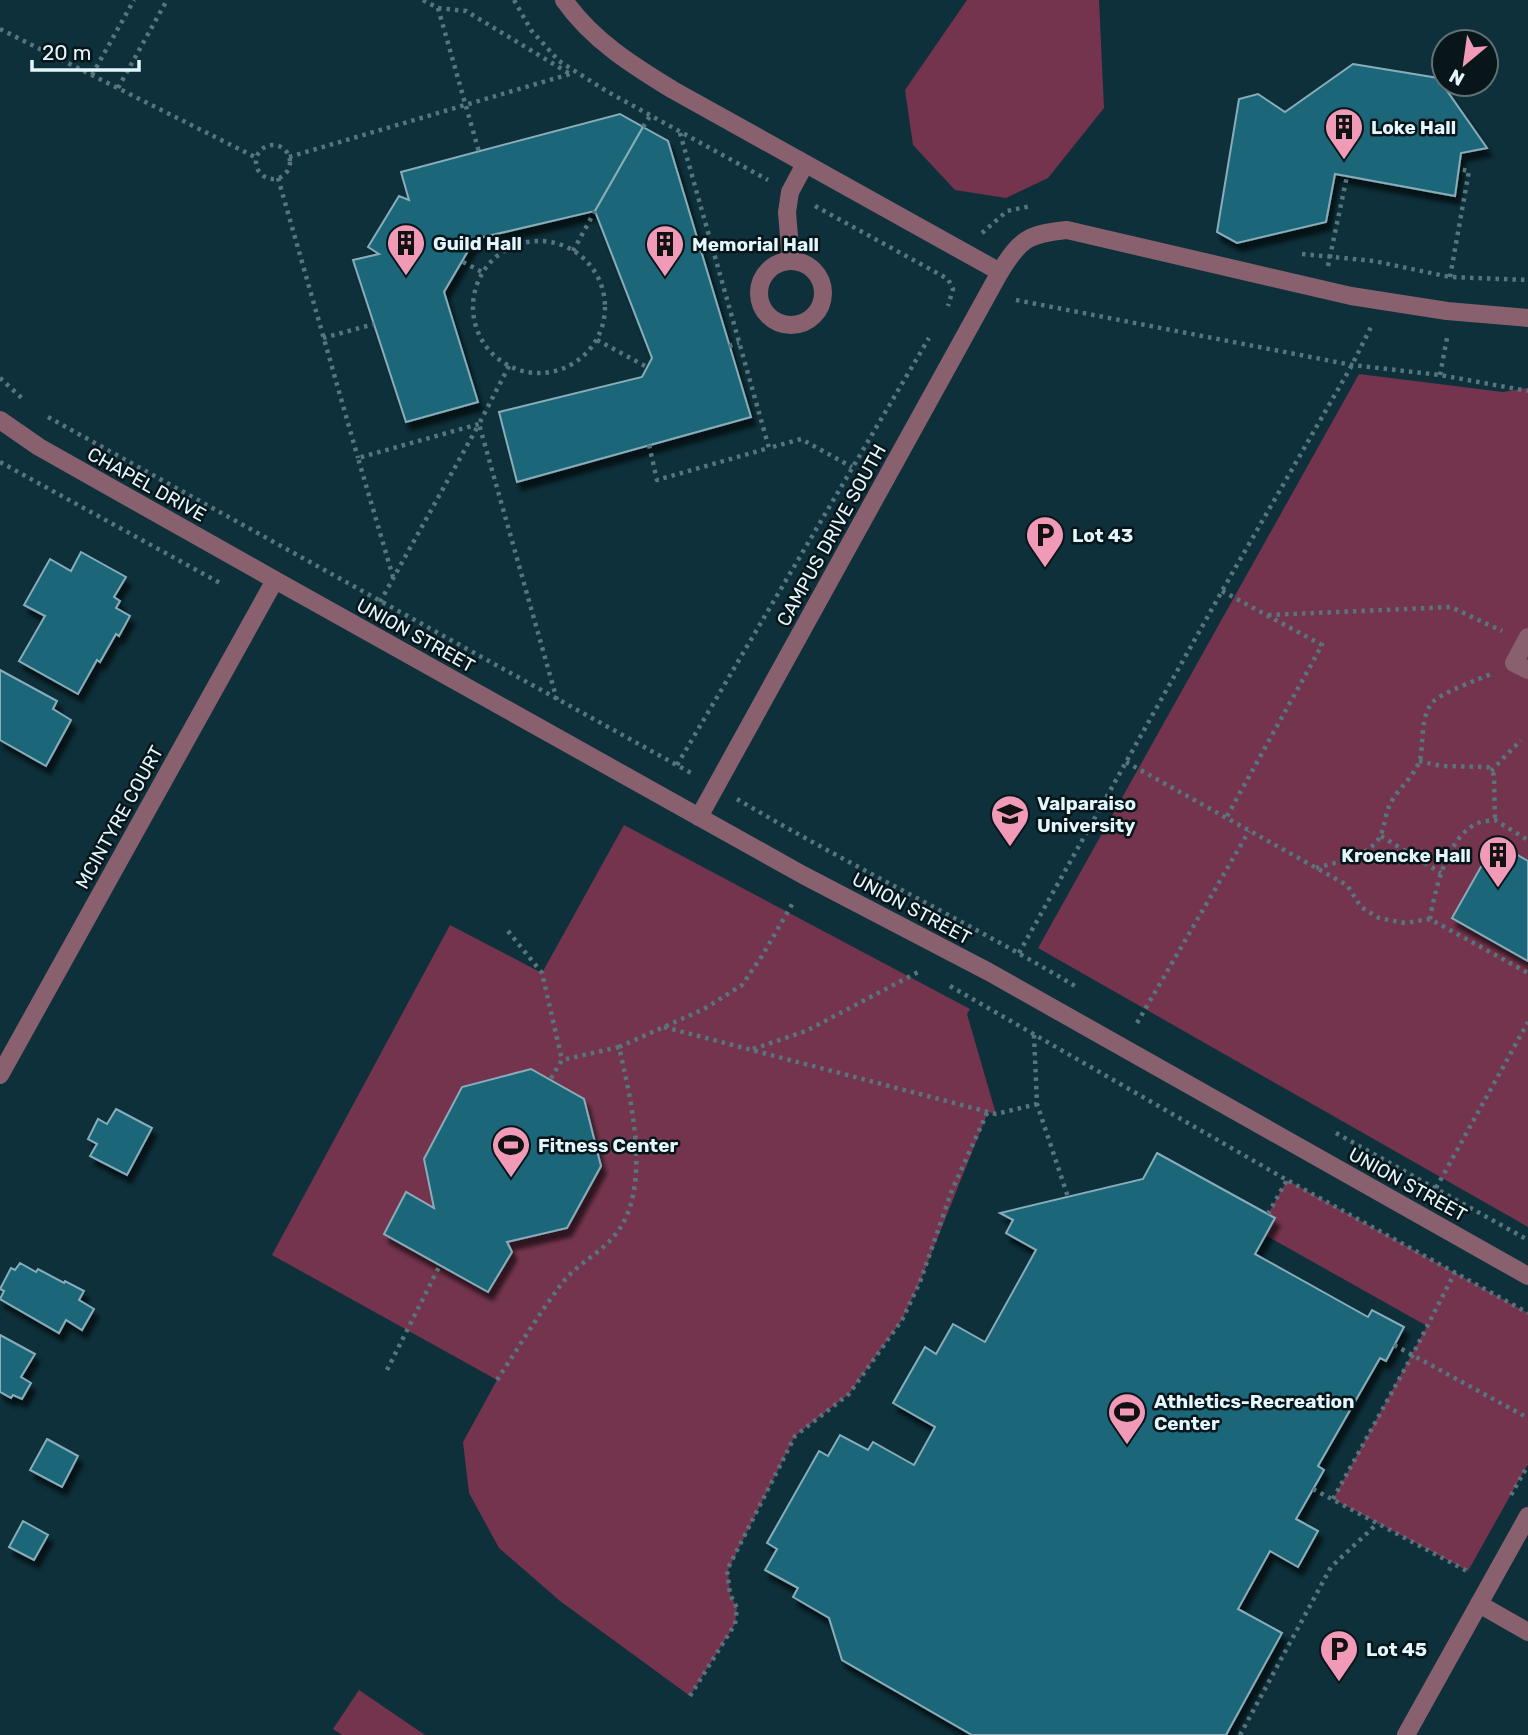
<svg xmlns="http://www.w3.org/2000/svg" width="1528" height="1735" font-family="Rubik,sans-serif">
<defs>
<filter id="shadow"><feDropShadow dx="4.5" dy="8" stdDeviation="2" flood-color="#0009"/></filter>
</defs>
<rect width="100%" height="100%" fill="#0d303a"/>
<g fill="#74344d">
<path d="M967,0H1099L1104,108L1048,178L1006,198L955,190L913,145L905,90Z"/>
<path d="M1359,374L1503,392L1528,388V1227L1038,948Z"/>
<path d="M624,825L970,1009L967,1014L996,1114L988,1112L920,1282L902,1320L849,1394L795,1436L728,1570L730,1594L737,1608L735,1624L690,1696L560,1601L499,1548L469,1493L463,1442L497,1380L272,1255L450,925L542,973Z"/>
<path d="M1287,1180L1528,1313V1464L1468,1571L1333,1499L1427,1326L1265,1235L1275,1218L1268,1214Z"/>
<path d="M359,1690L425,1735H342L333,1729Z"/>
</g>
<g fill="#1d6679" stroke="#88adb9" stroke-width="2" filter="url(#shadow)">
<path d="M1353,64L1438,78L1487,148L1461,153L1455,196L1335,174L1326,222L1237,243L1217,232L1239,99L1258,94L1285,112Z"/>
<path d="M620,114L643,127L595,211L475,239L444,292L478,402L406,422L353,260L379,254L368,247L399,196L409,200L401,172Z"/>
<path d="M643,127L668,141L751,417L517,482L499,412L642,377L652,358L595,211Z"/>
<path d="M81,552L126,577L114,597L120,601L116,608L130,616L119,636L116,634L100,662L97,660L78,694L19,661L45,616L24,605L50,559L71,571Z"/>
<path d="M0,670L57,701L53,709L71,720L46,766L0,740Z"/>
<path d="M1495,842L1528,861V961L1452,918Z"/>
<path d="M531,1069L584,1099L601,1166L567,1228L507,1242L512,1252L488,1292L384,1234L406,1192L434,1208L424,1159L462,1087Z"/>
<path d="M116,1109L152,1128L127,1175L90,1156L97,1144L88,1139L98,1119L107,1124Z"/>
<path d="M1157,1153L1275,1218L1255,1254L1368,1317L1372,1310L1404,1327L1386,1361L1380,1358L1318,1466L1324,1470L1296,1519L1318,1531L1298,1567L1270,1551L1238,1609L1282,1633L1226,1735H972L842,1660L829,1618L793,1597L798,1588L765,1570L777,1549L767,1543L819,1451L828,1456L840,1435L868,1450L873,1442L914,1465L935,1427L893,1403L925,1347L936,1354L953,1324L985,1342L1036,1250L1006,1233L1013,1220L1000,1213L1143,1179Z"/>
<path d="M20,1263L36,1272L38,1269L64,1283L65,1281L84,1291L79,1300L94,1309L82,1330L66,1320L59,1333L0,1299L4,1291L0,1289L11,1268L15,1270Z"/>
<path d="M0,1335L35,1354L21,1377L31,1383L22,1399L13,1395L11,1398L0,1392Z"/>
<path d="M47,1439L78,1456L62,1487L30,1470Z"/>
<path d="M23,1521L48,1535L34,1560L9,1547Z"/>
</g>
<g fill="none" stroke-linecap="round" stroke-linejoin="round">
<g stroke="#58757e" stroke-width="4.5" stroke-dasharray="3.5 5" stroke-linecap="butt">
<path d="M423,0L438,8L466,11L570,74"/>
<path d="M514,0L531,30L559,61L608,92L768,180"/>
<path d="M438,8L479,152"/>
<path d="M0,29L257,158"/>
<path d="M92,75L134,0"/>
<path d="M118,88L167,0"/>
<path d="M643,127L650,116"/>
<path d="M680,133L769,448L801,439L852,467"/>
<circle cx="273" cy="162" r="17"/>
<path d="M289,157L570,74"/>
<path d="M278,178L358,458"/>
<path d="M815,206L948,279L953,289L948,306"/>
<path d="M982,233L1007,211L1031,206"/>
<circle cx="539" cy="307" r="66"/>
<path d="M573,251L595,211"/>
<path d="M1302,254L1374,261L1450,277L1528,280"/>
<path d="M463,262L482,272"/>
<path d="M1328,266L1347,176"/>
<path d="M1450,277L1469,171L1459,169"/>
<path d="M1016,300L1352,365L1440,375L1528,391"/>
<path d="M323,338L374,324"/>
<path d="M597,340L647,367"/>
<path d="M729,346L739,343"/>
<path d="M509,366L479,424L557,700"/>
<path d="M1440,375L1447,338"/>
<path d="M0,378L24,400"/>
<path d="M48,417L693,774"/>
<path d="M649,445L657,480L769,448"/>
<path d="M0,462L220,583"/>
<path d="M1222,591L1322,645L1226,818"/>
<path d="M380,602L479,424L358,458L393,577"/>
<path d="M1268,615L1451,607L1502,631"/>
<path d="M1419,761L1441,766L1488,767L1494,775L1495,820"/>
<path d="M1126,762L1347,885L1361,907L1379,918L1405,923L1430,919L1528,973"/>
<path d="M677,765L929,338"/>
<path d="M1491,771L1521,740"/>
<path d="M737,799C848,865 965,920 1075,986"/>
<path d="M1381,836L1441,873"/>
<path d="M1316,868C1336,862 1373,856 1381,834C1386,822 1385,811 1393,799C1401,786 1416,774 1420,759C1424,741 1420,716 1433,702C1439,694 1479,679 1491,674"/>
<path d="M1430,919C1435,890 1447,836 1478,823C1483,821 1490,821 1495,820L1528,840"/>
<path d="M508,931L542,973L562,1060"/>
<path d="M1019,953L1222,591L1352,365L1372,325"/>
<path d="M950,986L1287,1180L1528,1313"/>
<path d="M1137,1023L1249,831"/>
<path d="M664,1027L996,1114L1037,1104"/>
<path d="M1034,1035L1037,1104L1068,1197"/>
<path d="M619,1047L704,1009L742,985L762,956L794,901"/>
<path d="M753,1049L806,1031L922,970"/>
<path d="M1336,1133L1528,1240"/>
<path d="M1436,1188L1528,1022"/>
<path d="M1268,1214L1287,1180"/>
<path d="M1394,1345L1528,1418"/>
<path d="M387,1370L440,1265"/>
<path d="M497,1380C519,1347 539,1313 563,1282C577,1264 601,1253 615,1235C653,1189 631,1100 619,1047L562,1060L550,1080"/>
<path d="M1313,1489L1467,1571"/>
<path d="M1511,1495L1528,1465"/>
<path d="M1333,1499L1413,1354L1455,1272"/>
<path d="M690,1696L735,1624L737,1608L730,1594L727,1570L795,1436L849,1394L902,1320L920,1282L952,1190L988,1111"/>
<path d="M1240,1735L1331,1567L1378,1523"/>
</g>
<g stroke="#89606d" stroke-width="18">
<circle cx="791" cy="293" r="32"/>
<path d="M791,261L787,212L790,192L805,164"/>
<path d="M1528,637L1514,663L1528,670"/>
<path d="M1479,1604L1528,1632"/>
</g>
<g stroke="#89606d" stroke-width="18">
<path d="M564,0C592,40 632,65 673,90L1000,272"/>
<path d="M0,420L39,447L275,580L803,875L989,972L1528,1276"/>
<path d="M699,817L1000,272C1020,239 1028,234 1067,230L1351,296L1447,311L1528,318"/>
<path d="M0,1075L275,580"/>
<path d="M1406,1735L1528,1516"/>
</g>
</g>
<defs>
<symbol id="building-pin" viewBox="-11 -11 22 30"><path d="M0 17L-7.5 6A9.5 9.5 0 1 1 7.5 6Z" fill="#f09ab7" stroke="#08161a"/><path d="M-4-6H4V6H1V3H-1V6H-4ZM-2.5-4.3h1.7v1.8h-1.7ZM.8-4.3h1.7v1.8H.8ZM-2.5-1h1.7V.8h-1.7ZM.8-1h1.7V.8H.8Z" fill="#111"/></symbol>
<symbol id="parking-pin" viewBox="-11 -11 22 30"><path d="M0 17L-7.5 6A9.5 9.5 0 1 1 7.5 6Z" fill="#f09ab7" stroke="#08161a"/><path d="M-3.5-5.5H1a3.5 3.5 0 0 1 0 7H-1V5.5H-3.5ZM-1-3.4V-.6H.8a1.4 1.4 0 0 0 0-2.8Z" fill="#111"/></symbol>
<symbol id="university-pin" viewBox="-11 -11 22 30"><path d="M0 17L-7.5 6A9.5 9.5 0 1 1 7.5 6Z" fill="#f09ab7" stroke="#08161a"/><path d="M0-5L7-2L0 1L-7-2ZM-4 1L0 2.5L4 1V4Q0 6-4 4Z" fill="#111"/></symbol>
<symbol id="stadium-pin" viewBox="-11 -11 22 30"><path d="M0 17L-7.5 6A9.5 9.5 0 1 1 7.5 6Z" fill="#f09ab7" stroke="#08161a"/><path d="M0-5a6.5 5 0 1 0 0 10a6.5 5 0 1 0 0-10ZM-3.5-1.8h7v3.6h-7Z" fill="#111"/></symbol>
</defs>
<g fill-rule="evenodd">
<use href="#building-pin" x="1322" y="105" width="44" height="60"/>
<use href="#building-pin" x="384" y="221" width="44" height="60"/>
<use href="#building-pin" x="643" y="222" width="44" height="60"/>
<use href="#parking-pin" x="1023" y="513" width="44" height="60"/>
<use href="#university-pin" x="988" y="792" width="44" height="60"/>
<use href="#building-pin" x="1476" y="833" width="44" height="60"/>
<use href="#stadium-pin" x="489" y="1123" width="44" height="60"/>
<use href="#stadium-pin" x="1105" y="1390" width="44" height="60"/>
<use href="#parking-pin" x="1317" y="1627" width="44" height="60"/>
</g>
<g text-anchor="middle" stroke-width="5" stroke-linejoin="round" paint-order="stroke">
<g font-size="19" font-weight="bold" fill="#e3f6fc" stroke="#08161a" text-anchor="start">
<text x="1371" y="134">Loke Hall</text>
<text x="433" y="250">Guild Hall</text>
<text x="692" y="251">Memorial Hall</text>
<text x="1072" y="542">Lot 43</text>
<text x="1037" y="810">Valparaiso<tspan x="1037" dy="22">University</tspan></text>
<text x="1471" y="862" text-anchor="end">Kroencke Hall</text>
<text x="538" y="1152">Fitness Center</text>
<text x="1154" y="1408">Athletics-Recreation<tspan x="1154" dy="22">Center</tspan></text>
<text x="1366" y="1656">Lot 45</text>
</g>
<g font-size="19" fill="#e3f6fc" stroke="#08161a">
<text transform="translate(147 484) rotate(29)" y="7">CHAPEL DRIVE</text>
<text transform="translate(831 535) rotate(-61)" y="7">CAMPUS DRIVE SOUTH</text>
<text transform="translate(416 635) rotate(29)" y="7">UNION STREET</text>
<text transform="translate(119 817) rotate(-61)" y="7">MCINTYRE COURT</text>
<text transform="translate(912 908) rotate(28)" y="7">UNION STREET</text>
<text transform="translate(1408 1184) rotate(29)" y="7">UNION STREET</text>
</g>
</g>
<g transform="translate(1465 63) rotate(209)"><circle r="33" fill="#08161a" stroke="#607074" stroke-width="2"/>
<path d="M0-5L12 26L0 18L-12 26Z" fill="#f09ab7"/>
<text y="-10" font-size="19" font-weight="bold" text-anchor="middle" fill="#e3f6fc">N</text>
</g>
<path d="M32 60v10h107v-10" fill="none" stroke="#e3f6fc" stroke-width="3.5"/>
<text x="42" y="60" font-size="21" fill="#e3f6fc" stroke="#08161a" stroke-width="5" paint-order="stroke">20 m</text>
</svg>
